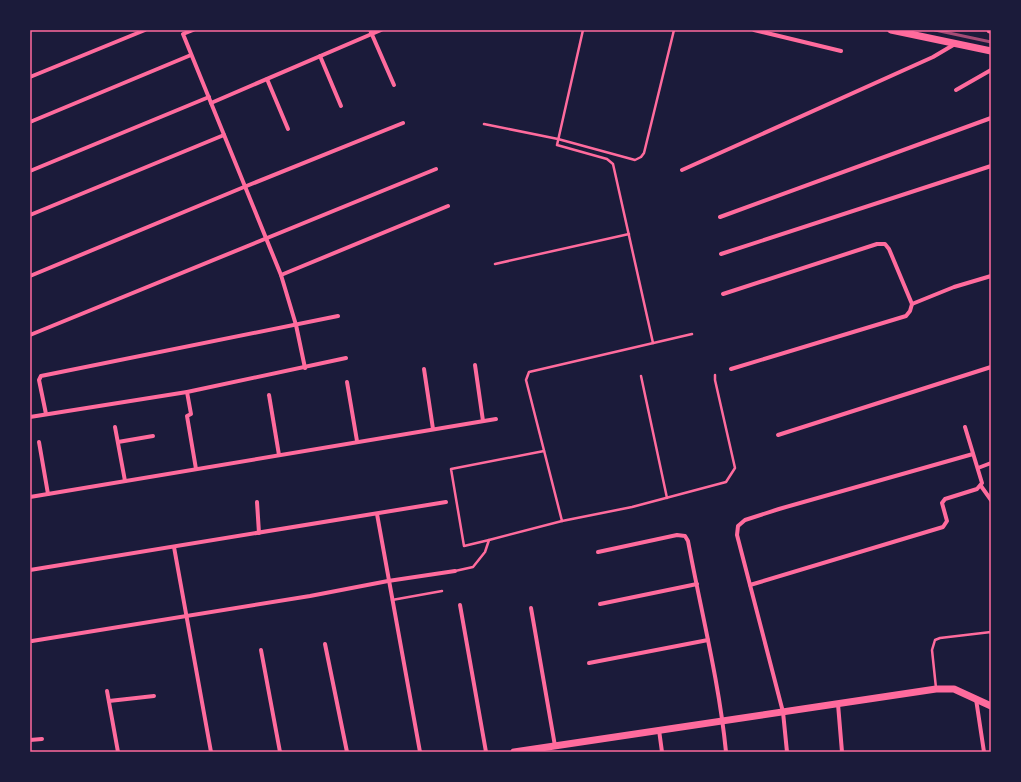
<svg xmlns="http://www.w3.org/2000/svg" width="1021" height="782" font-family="'Public Sans',sans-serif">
<rect width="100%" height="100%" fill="#1b1b3a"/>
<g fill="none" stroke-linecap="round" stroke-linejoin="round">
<g stroke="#ff6b9d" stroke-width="2.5">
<path d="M583,30L557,145L607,159L613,164L653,343"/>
<path d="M484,124L558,139L635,160L641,157L644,153L674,30"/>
<path d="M495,264L629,234"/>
<path d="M641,376L667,498"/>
<path d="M562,521L526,380L529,372L692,334"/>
<path d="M489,540L464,546L451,469L544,451"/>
<path d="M455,571L473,567L485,552L489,540L562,521L632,507L726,482L735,468L715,380V375"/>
<path d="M392,600L442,591"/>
<path d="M936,688L932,650L935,640L940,638L991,632"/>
</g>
<g stroke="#ff6b9d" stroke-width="4">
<path d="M193,30L183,34L281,275L296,325L305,368"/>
<path d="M370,30L394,85"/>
<path d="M754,30L841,51"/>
<path d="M320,56L341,106"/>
<path d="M30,77L145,30"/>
<path d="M267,79L288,129"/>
<path d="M956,90L991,70"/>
<path d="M211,103L381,30"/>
<path d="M30,122L191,55"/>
<path d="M682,170L933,57L955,44"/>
<path d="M30,171L209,97"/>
<path d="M30,215L224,135"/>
<path d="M720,217L991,118"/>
<path d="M721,254L991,166"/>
<path d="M281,275L448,206"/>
<path d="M30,276L244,187L403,123"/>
<path d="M723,294L877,244H885L889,249L912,304"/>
<path d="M30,335L436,169"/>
<path d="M475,365L483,421"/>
<path d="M424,369L433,429"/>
<path d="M731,369L906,316L910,311L912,304L954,287L991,276"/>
<path d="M347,382L357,441"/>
<path d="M187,392L191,414L187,416L196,469"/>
<path d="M269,395L279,455"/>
<path d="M46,414L39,380L41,376L338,316"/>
<path d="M30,417L187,392L346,358"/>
<path d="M115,427L125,481"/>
<path d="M778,435L991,367"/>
<path d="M39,442L48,494"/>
<path d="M118,442L153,436"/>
<path d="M978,468L991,463"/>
<path d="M981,486L991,500"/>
<path d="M30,497L496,419"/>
<path d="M257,502L259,533"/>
<path d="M377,514L420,752"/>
<path d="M174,547L211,752"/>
<path d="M598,552L677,535L685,536L688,541C701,611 719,681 726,752"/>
<path d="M30,570L446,502"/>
<path d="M750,585L943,527L947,521L942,503L945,499L977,489L982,483L965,427"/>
<path d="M600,604L697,584"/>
<path d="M460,605L486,752"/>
<path d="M531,608L555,746"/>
<path d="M32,641L310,596L388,581L455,571"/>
<path d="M325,644L347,752"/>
<path d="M261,650L280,752"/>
<path d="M589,663L708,640"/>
<path d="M107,691L118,752"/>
<path d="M976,699L984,752"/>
<path d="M109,701L154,696"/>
<path d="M838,704L842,752"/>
<path d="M659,730L662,752"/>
<path d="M30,740L42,739"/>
<path d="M787,752L783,712L737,535L738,526L745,520L779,509L973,454"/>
</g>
<path stroke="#ff6b9d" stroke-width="7" d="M514,752L936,689H954L991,706"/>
<g stroke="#ff6b9d" stroke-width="7">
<path d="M891,30L991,51"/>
<path d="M990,30H991"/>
</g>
<path stroke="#a44b75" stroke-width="3" d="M935,30L991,42"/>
</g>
<rect width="1021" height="782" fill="none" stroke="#1b1b3a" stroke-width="62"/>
<rect x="31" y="31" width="959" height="720" fill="none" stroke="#ff6b9d" stroke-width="1.5"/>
</svg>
